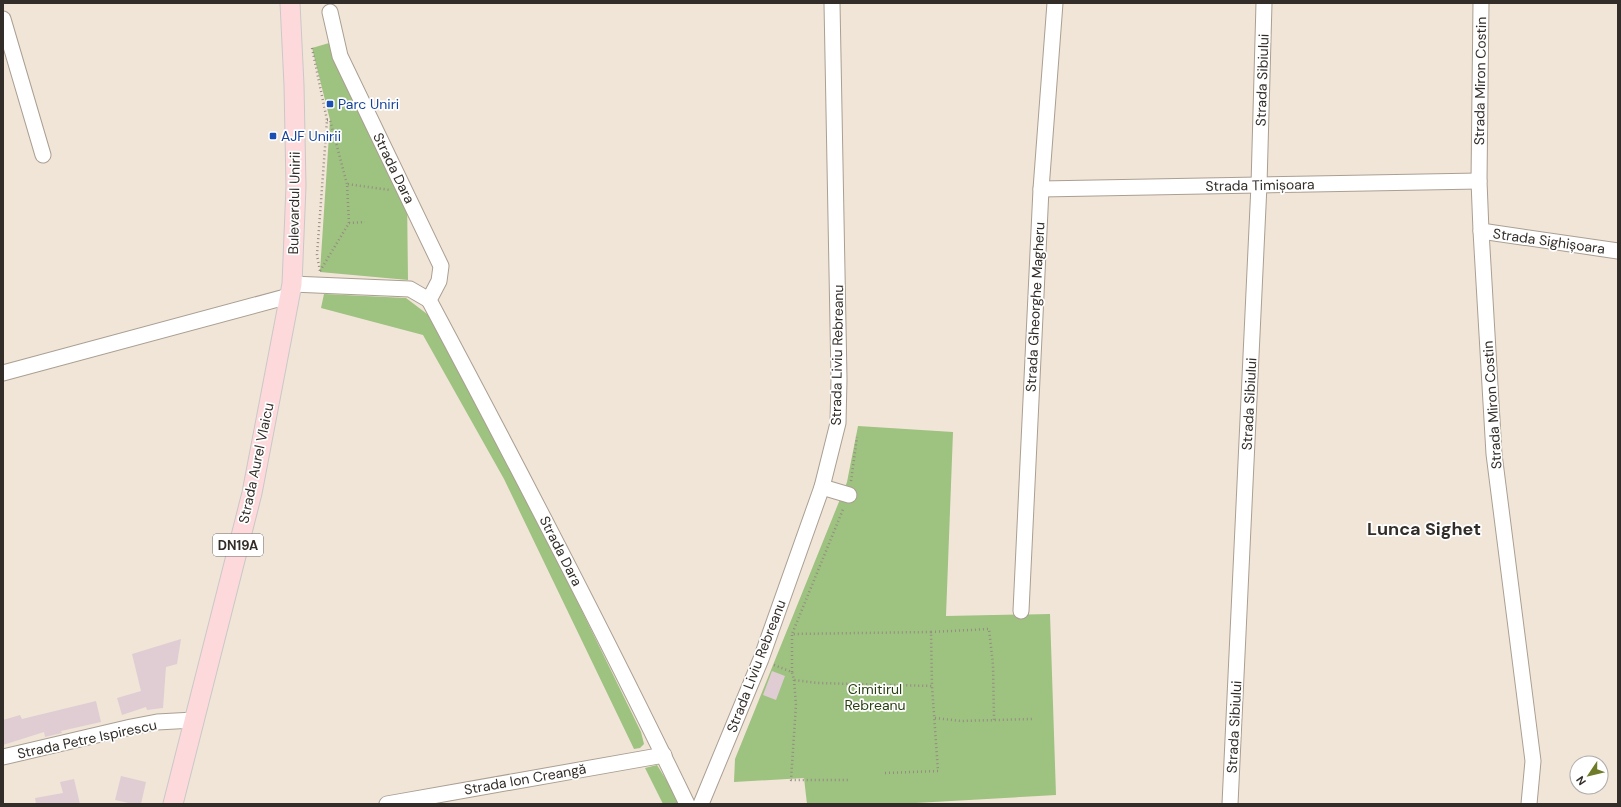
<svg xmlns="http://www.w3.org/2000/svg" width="1621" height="807" font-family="'DM Sans',sans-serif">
<rect width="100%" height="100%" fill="#f1e5d8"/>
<g fill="#9ec280">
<path d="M336,41L407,195L408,280L320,272L330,120L312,48Z"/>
<path d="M324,294L406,298L435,320L522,488L641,732L644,744L640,748L634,749L504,479L423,335L321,308Z"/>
<path d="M858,426L953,432L946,616L1050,614L1056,795L898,804H807L804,778L734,782L735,759L847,482Z"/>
<path d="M657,765L670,786L679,804H663L645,768Z"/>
</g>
<g fill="#dfcdd3">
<path d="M181,639L177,664L166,667L163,708L147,710L146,707L122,715L117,698L141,691L132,654Z"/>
<path d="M772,671L785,676L776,700L763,695Z"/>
<path d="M96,701L101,722L61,731L62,733L45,737L44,732L3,745V720L20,715L22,719Z"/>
<path d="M121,776L146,782L141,804H133L115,800Z"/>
<path d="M74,779L80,804H36L35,798L63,793L60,782Z"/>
</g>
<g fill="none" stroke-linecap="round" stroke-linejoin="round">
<defs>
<g id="minor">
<path d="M1481,3L1479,181L1481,231L1494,454L1533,761L1529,804"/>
<path d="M330,12L340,56L441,266L439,281L429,300C518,467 605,634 687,804"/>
<path d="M3,19L43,155"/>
<path d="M1041,189L1479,181"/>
<path d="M1481,231L1618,251"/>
<path d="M292,284L410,289L429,300"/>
<path d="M3,373L289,296"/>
<path d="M822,487L849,495"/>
<path d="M1021,611L1041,189L1055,3"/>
<path d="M3,757L131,727L157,722L194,720"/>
<path d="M387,804L664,755"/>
<path d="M701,804L761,659L822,487L838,423L839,379L832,3"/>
<path d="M1230,804L1259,185L1264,3"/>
</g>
<path id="major" d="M173,804L252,493L292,284L296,186L294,85L290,3"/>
</defs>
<use href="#minor" stroke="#aa9f92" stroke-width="17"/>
<use href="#major" stroke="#cac8c7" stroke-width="21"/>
<g stroke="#958c83" stroke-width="2.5" stroke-dasharray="1 3" stroke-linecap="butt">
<path d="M312,48L327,120L317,255L320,271"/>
<path d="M327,120H330L347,184"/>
<path d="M349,223L347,184L390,190"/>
<path d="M320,271L349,223L365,222"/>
<path d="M851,481L857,437"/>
<path d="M931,632L989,629L993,665L994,721"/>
<path d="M774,665L792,672L794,680L818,683L932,686L931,632L792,634L844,507"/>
<path d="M792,672V634"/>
<path d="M794,680L796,705L791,780H849"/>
<path d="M935,718L961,721L1032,719"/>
<path d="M885,773L938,771L932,686"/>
</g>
<use href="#minor" stroke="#fff" stroke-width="15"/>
<use href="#major" stroke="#fed9dc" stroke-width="19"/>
</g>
<g fill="#1a4fb4" stroke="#fff" stroke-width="1.5">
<rect x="326" y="100" width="8" height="8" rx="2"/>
<rect x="269" y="132" width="8" height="8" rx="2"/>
</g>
<g text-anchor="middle" stroke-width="3.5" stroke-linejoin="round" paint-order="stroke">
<rect fill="#fff" stroke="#706c68" stroke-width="1" x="213" y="534" width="50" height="22" rx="3"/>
<g font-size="13" font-weight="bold" fill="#322d28">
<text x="238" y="550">DN19A</text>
</g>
<g font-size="14" fill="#322d28" stroke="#fff">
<text transform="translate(1262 80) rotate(-88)" y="5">Strada Sibiului</text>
<text transform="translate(1480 81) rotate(-89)" y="5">Strada Miron Costin</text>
<text transform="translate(394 168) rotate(64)" y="5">Strada Dara</text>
<text transform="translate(1260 185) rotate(-1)" y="5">Strada Timișoara</text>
<text transform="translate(294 203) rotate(-89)" y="5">Bulevardul Unirii</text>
<text transform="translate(1549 241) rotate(8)" y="5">Strada Sighișoara</text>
<text transform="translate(1035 307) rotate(-87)" y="5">Strada Gheorghe Magheru</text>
<text transform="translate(837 355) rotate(-89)" y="5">Strada Liviu Rebreanu</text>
<text transform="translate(1249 404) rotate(-87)" y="5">Strada Sibiului</text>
<text transform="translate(1492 405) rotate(-94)" y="5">Strada Miron Costin</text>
<text transform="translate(256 463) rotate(-78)" y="5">Strada Aurel Vlaicu</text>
<text transform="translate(561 551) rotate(63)" y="5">Strada Dara</text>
<text transform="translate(756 666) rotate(-69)" y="5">Strada Liviu Rebreanu</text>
<text transform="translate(1234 727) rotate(-87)" y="5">Strada Sibiului</text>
<text transform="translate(87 739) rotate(-12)" y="5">Strada Petre Ispirescu</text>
<text transform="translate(525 779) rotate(-10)" y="5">Strada Ion Creangă</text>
</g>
<g font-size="14" fill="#164399" stroke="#fff" text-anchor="start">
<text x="338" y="109">Parc Uniri</text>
<text x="281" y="141">AJF Unirii</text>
</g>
<g font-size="14" fill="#294110" stroke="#fff">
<text x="875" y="694">Cimitirul<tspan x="875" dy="16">Rebreanu</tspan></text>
</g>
<g font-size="18" font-weight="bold" fill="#322d28" stroke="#fff">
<text x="1424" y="535">Lunca Sighet</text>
</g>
</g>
<rect width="1621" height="807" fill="none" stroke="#322d28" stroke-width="8"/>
<g transform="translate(1589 775) rotate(235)"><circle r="19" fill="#ffffff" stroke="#adaba9"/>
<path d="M0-3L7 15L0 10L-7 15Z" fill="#6f7b28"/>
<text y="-6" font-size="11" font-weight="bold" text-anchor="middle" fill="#322d28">N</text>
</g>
</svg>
